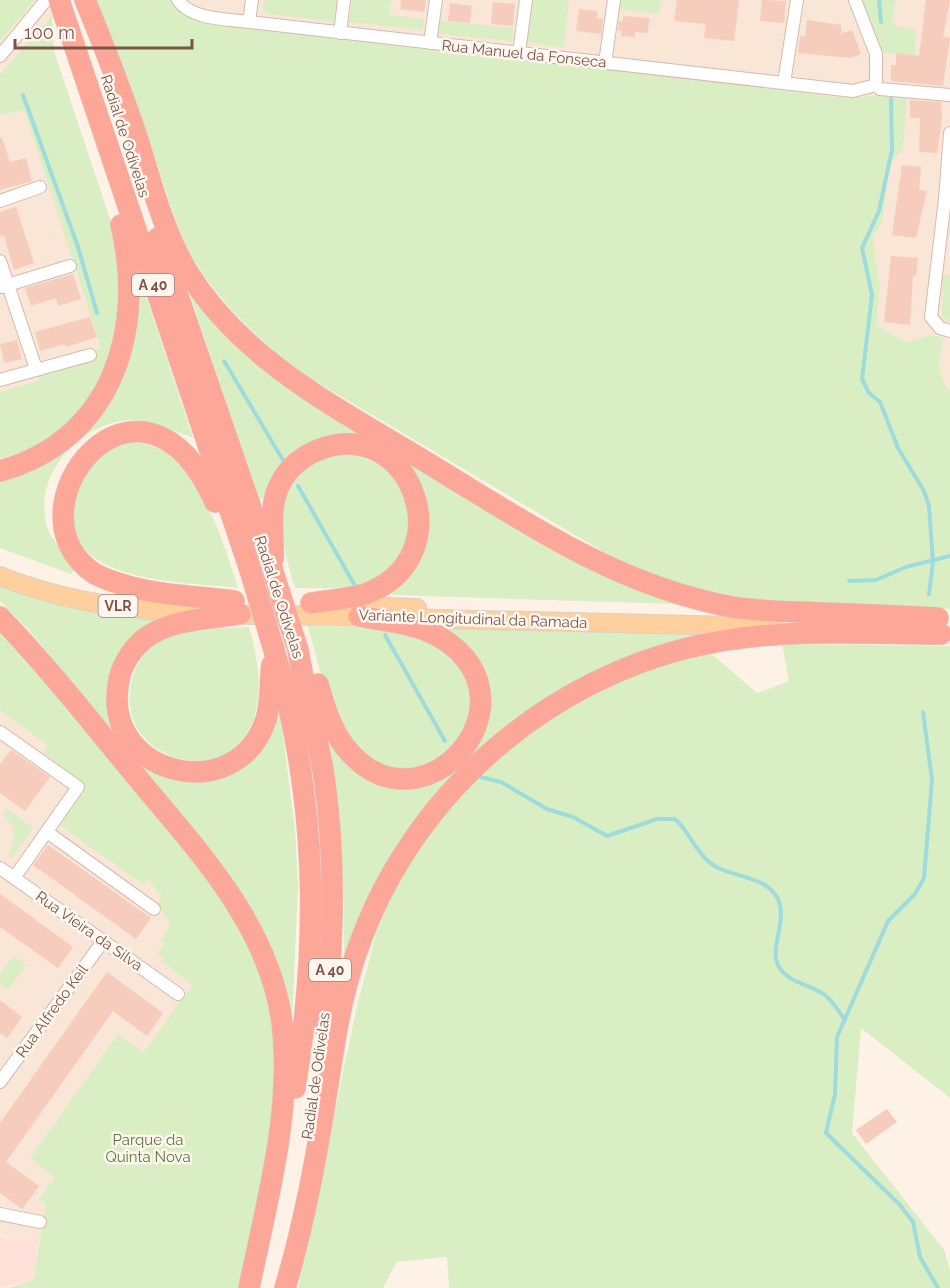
<svg xmlns="http://www.w3.org/2000/svg" width="950" height="1288" font-family="Raleway,sans-serif">
<rect width="100%" height="100%" fill="#fef2e7"/>
<g fill="#f9e6d7">
<path d="M35,0H47L52,15L0,74V41Z"/>
<path d="M172,0H862L880,52L892,24L896,0H950V391L941,379L938,359L943,338L930,335L907,342L876,325L880,288L873,237L883,220L889,165L903,149L880,95L848,98L205,22L186,14Z"/>
<path d="M24,110L101,348L38,375L39,380L0,392V115Z"/>
<path d="M0,711L48,745L44,752L80,779L81,797L62,818L149,879L161,896L158,903L170,925L160,939L165,943L161,961L192,985L144,1053L118,1034L30,1158L55,1178L37,1200L46,1204L39,1242L0,1234Z"/>
</g>
<path fill="#ffe1da" d="M0,1235L39,1242L33,1281L0,1288Z"/>
<g fill="#daeec3">
<path d="M0,0H35L0,41Z"/>
<path d="M95,0H172L186,14L205,22L848,98L880,95L907,99L903,149L889,165L883,220L873,237L880,288L876,325L907,342L930,335L944,338C937,360 936,373 950,391V609L739,599L656,577L602,551L298,371C259,339 224,307 197,265C178,238 172,207 161,176C141,117 117,59 95,0Z"/>
<path d="M265,0H339L337,22L268,14L263,10Z"/>
<path d="M352,0H391L389,15L425,19L422,30L349,22Z"/>
<path d="M532,0H569L564,48L527,42Z"/>
<path d="M621,0H661L659,14L619,9Z"/>
<path d="M862,0H896L892,24L916,30L915,56L880,52Z"/>
<path d="M52,15L54,51L113,228L123,277V319L106,377L74,420L37,447L0,459V392L39,380L38,375L101,348L24,110L0,115V74Z"/>
<path d="M440,21L513,28L512,41L439,34Z"/>
<path d="M943,275L950,276V322L942,317V312Z"/>
<path d="M187,285L229,334L680,604L392,595L390,589L406,578L416,565L423,552L428,530L429,513L423,489L412,468L401,456L364,436H345L259,501Z"/>
<path d="M140,287H143L193,438C174,431 151,419 130,420C83,423 38,468 45,517C47,537 64,553 77,567L71,574L0,548V478L37,463L127,358L138,321Z"/>
<path d="M126,442C141,443 157,444 170,454C202,476 227,551 238,588C181,581 61,585 69,501C70,489 80,474 85,463Z"/>
<path d="M344,452C394,466 393,472 413,517C409,530 406,544 400,557C384,593 327,588 295,588C282,547 268,484 317,460C325,456 336,455 344,452Z"/>
<path d="M0,582L160,618L135,638L115,721L181,779L196,782L234,773L247,764L266,742L280,713L295,829L298,885L292,1021L278,969L182,816L29,630L0,601Z"/>
<path d="M307,625C344,628 406,624 437,645C527,707 415,828 348,736C325,705 319,662 307,625Z"/>
<path d="M0,626L210,877L251,945L273,1017L278,1079L273,1122L244,1288H8L33,1280L46,1204L37,1201L55,1178L30,1158L118,1034L144,1052L192,985L161,961L163,958L157,954L165,943L160,940L170,925L158,903L161,896L149,880L142,884L60,825C65,807 82,802 82,782L43,752L48,745L0,711Z"/>
<path d="M249,627C303,810 111,781 131,685C144,624 200,631 249,627Z"/>
<path d="M444,628L699,635L701,637L598,671L534,706L489,744L344,961C345,885 341,817 329,743L400,785L484,730L490,709L487,685Z"/>
<path d="M782,644L950,646V1098L861,1028L852,1133L944,1250L950,1270V1288H449L447,1257L397,1262L383,1288H298L358,1001L382,913L398,878L444,813L508,748L600,687L707,650L757,693L789,681Z"/>
<path d="M7,809L33,828L12,859L8,855C16,840 17,826 3,815Z"/>
<path d="M13,956L26,964L8,990L0,984V974Z"/>
</g>
<g fill="none" stroke-linecap="round" stroke-linejoin="round">
<g stroke="#9edbdd" stroke-width="4">
<path d="M879,0L881,22"/>
<path d="M23,95L78,247L97,313"/>
<path d="M891,99L892,150L879,211L862,248L872,295L862,379L869,393L880,402L898,448L924,491L929,506L933,562L929,594"/>
<path d="M224,361L283,460"/>
<path d="M298,486L354,584"/>
<path d="M849,581L876,580L906,567L950,556"/>
<path d="M385,635L445,741"/>
<path d="M923,712L932,780L924,878L915,894L888,921L837,1037L835,1094L826,1133L900,1205L913,1222L920,1257L938,1288"/>
<path d="M480,777L501,782L547,809L573,817L607,836L657,819H675C691,833 696,855 716,867C737,878 773,877 780,905C785,925 769,951 779,967C790,984 810,984 825,995C833,1001 839,1012 845,1020"/>
</g>
</g>
<g fill="#f6ccbc">
<path d="M401,0H426L424,12L400,9Z"/>
<path d="M677,0H739L734,41L704,38L706,24L674,21Z"/>
<path d="M762,0L786,1L784,23L760,21Z"/>
<path d="M926,0H950L943,37L950,38L943,86L891,81V65H896V53L919,56Z"/>
<path d="M493,2L515,4L513,26L491,24Z"/>
<path d="M450,3L472,6L470,23L448,21Z"/>
<path d="M579,9L598,11L597,18L603,19L601,34L576,31Z"/>
<path d="M623,16L649,18L648,33L635,32V37L621,36L622,31H618L619,21H623Z"/>
<path d="M807,20L841,25V34L852,30L861,54L850,58L798,53L800,36L805,37Z"/>
<path d="M910,100L941,102L942,119L937,153L919,152L920,118H910Z"/>
<path d="M0,138H2L10,162L26,158L32,181L0,190Z"/>
<path d="M902,165L921,167L919,190L927,191L916,238L892,235Z"/>
<path d="M16,207L34,263L14,270L4,236L0,237V212Z"/>
<path d="M891,256L918,258L916,276L913,275L910,325L884,322Z"/>
<path d="M73,274L81,299L58,306L56,298L31,306L25,288Z"/>
<path d="M90,317L97,337L66,347L65,344L40,351L35,332Z"/>
<path d="M17,340L22,359L4,363L0,344Z"/>
<path d="M11,750L50,777L25,811L0,793V764Z"/>
<path d="M48,845L151,918L136,939L33,865Z"/>
<path d="M0,894L73,947L58,968L0,927Z"/>
<path d="M107,972L163,1013L147,1036L113,1011L6,1162L39,1186L22,1209L0,1193V1123Z"/>
<path d="M0,1000L22,1017L7,1038L0,1033Z"/>
<path d="M887,1109L897,1122L866,1144L856,1130Z"/>
</g>
<g fill="none" stroke-linecap="round" stroke-linejoin="round">
<defs>
<g id="street">
<path d="M178,0C191,20 228,19 249,22L853,91L876,85"/>
<path d="M855,0L876,54V85"/>
<path d="M249,22L252,0"/>
<path d="M340,33L344,0"/>
<path d="M430,43L436,0"/>
<path d="M519,53L526,0"/>
<path d="M0,56L46,0"/>
<path d="M605,63L614,0"/>
<path d="M784,83L797,0"/>
<path d="M876,85L880,89L950,95"/>
<path d="M950,133L945,199L931,317L940,328L950,331"/>
<path d="M0,201L40,187"/>
<path d="M0,261L36,369"/>
<path d="M1,287L70,266"/>
<path d="M0,380L90,355"/>
<path d="M0,732L78,787L14,878"/>
<path d="M47,832L154,909"/>
<path d="M0,868L178,994"/>
<path d="M0,1082L104,940"/>
<path d="M0,1214L40,1222"/>
</g>
<g id="primary">
<path d="M0,576C117,624 249,612 372,617"/>
<path d="M355,606L417,608"/>
<path d="M400,618L774,627"/>
</g>
<g id="highway">
<path d="M59,0L249,567"/>
<path d="M85,0C104,46 122,92 138,140C152,185 164,234 189,274C246,364 343,411 431,465C520,519 606,578 709,602C746,612 785,611 823,613C862,614 900,616 938,618"/>
<path d="M158,238L272,569"/>
<path d="M0,471C113,440 146,329 121,225"/>
<path d="M215,502C141,334 0,511 95,574C137,595 188,595 234,601"/>
<path d="M273,559C274,537 269,512 277,491C284,472 299,458 318,450C411,413 465,558 365,594C348,599 328,600 311,603"/>
<path d="M240,614C208,619 170,619 144,639C130,651 120,668 118,686C104,776 238,808 266,719C272,701 269,684 272,665"/>
<path d="M0,617C46,665 88,718 130,769C194,847 274,927 283,1032C291,1117 266,1205 249,1288"/>
<path d="M274,650C317,797 320,937 295,1088"/>
<path d="M298,650C305,693 317,734 324,776C336,860 334,944 324,1027"/>
<path d="M318,684C324,705 331,729 345,747C420,841 543,704 443,639C418,623 387,622 359,616"/>
<path d="M285,1288C305,1221 317,1153 328,1084C334,1046 339,1010 350,973C398,805 544,673 716,642C790,628 867,634 941,634"/>
</g>
</defs>
<use href="#street" stroke="#d4baae" stroke-width="14"/>
<use href="#primary" stroke="#dacfcc" stroke-width="20"/>
<use href="#highway" stroke="#dacfcc" stroke-width="22"/>
<use href="#street" stroke="#fff" stroke-width="12"/>
<use href="#primary" stroke="#ffcf9d" stroke-width="18"/>
<use href="#highway" stroke="#fda799" stroke-width="21"/>
<defs>
<g id="highway-bridge">
<path d="M249,567L274,650"/>
<path d="M272,569L298,650"/>
</g>
</defs>
<use href="#highway-bridge" stroke="#dacfcc" stroke-width="22" stroke-linecap="butt"/>
<use href="#highway-bridge" stroke="#fda799" stroke-width="21"/>
</g>
<g text-anchor="middle" stroke-width="5" stroke-linejoin="round" paint-order="stroke">
<g fill="#fff7ef" stroke="#a3857a" stroke-width="1.5">
<rect x="132" y="274" width="42" height="22" rx="4.5"/>
<rect x="98.5" y="595" width="39" height="22" rx="4.5"/>
<rect x="309" y="959" width="42" height="22" rx="4.5"/>
</g>
<g font-size="14" font-weight="bold" fill="#7b5448">
<text x="153" y="290">A 40</text>
<text x="118" y="611">VLR</text>
<text x="330" y="975">A 40</text>
</g>
<g font-size="15" fill="#7b5448" stroke="#fff7ef">
<text transform="translate(524 54) rotate(6)" y="5">Rua Manuel da Fonseca</text>
<text transform="translate(125 136) rotate(72)" y="5">Radial de Odivelas</text>
<text transform="translate(279 597) rotate(72)" y="5">Radial de Odivelas</text>
<text transform="translate(473 619) rotate(2)" y="5">Variante Longitudinal da Ramada</text>
<text transform="translate(89 931) rotate(35)" y="5">Rua Vieira da Silva</text>
<text transform="translate(52 1011) rotate(-54)" y="5">Rua Alfredo Keil</text>
<text transform="translate(316 1076) rotate(-82)" y="5">Radial de Odivelas</text>
</g>
<g font-size="15" fill="#577b3c" stroke="#fff7ef">
<text x="148" y="1145">Parque da<tspan x="148" dy="17">Quinta Nova</tspan></text>
</g>
</g>
<path d="M15 39v9h177v-9" fill="none" stroke="#7b5448" stroke-width="3"/>
<text x="24" y="39" font-size="18" fill="#7b5448" stroke="#fff7ef" stroke-width="4.5" paint-order="stroke">100 m</text>
</svg>
